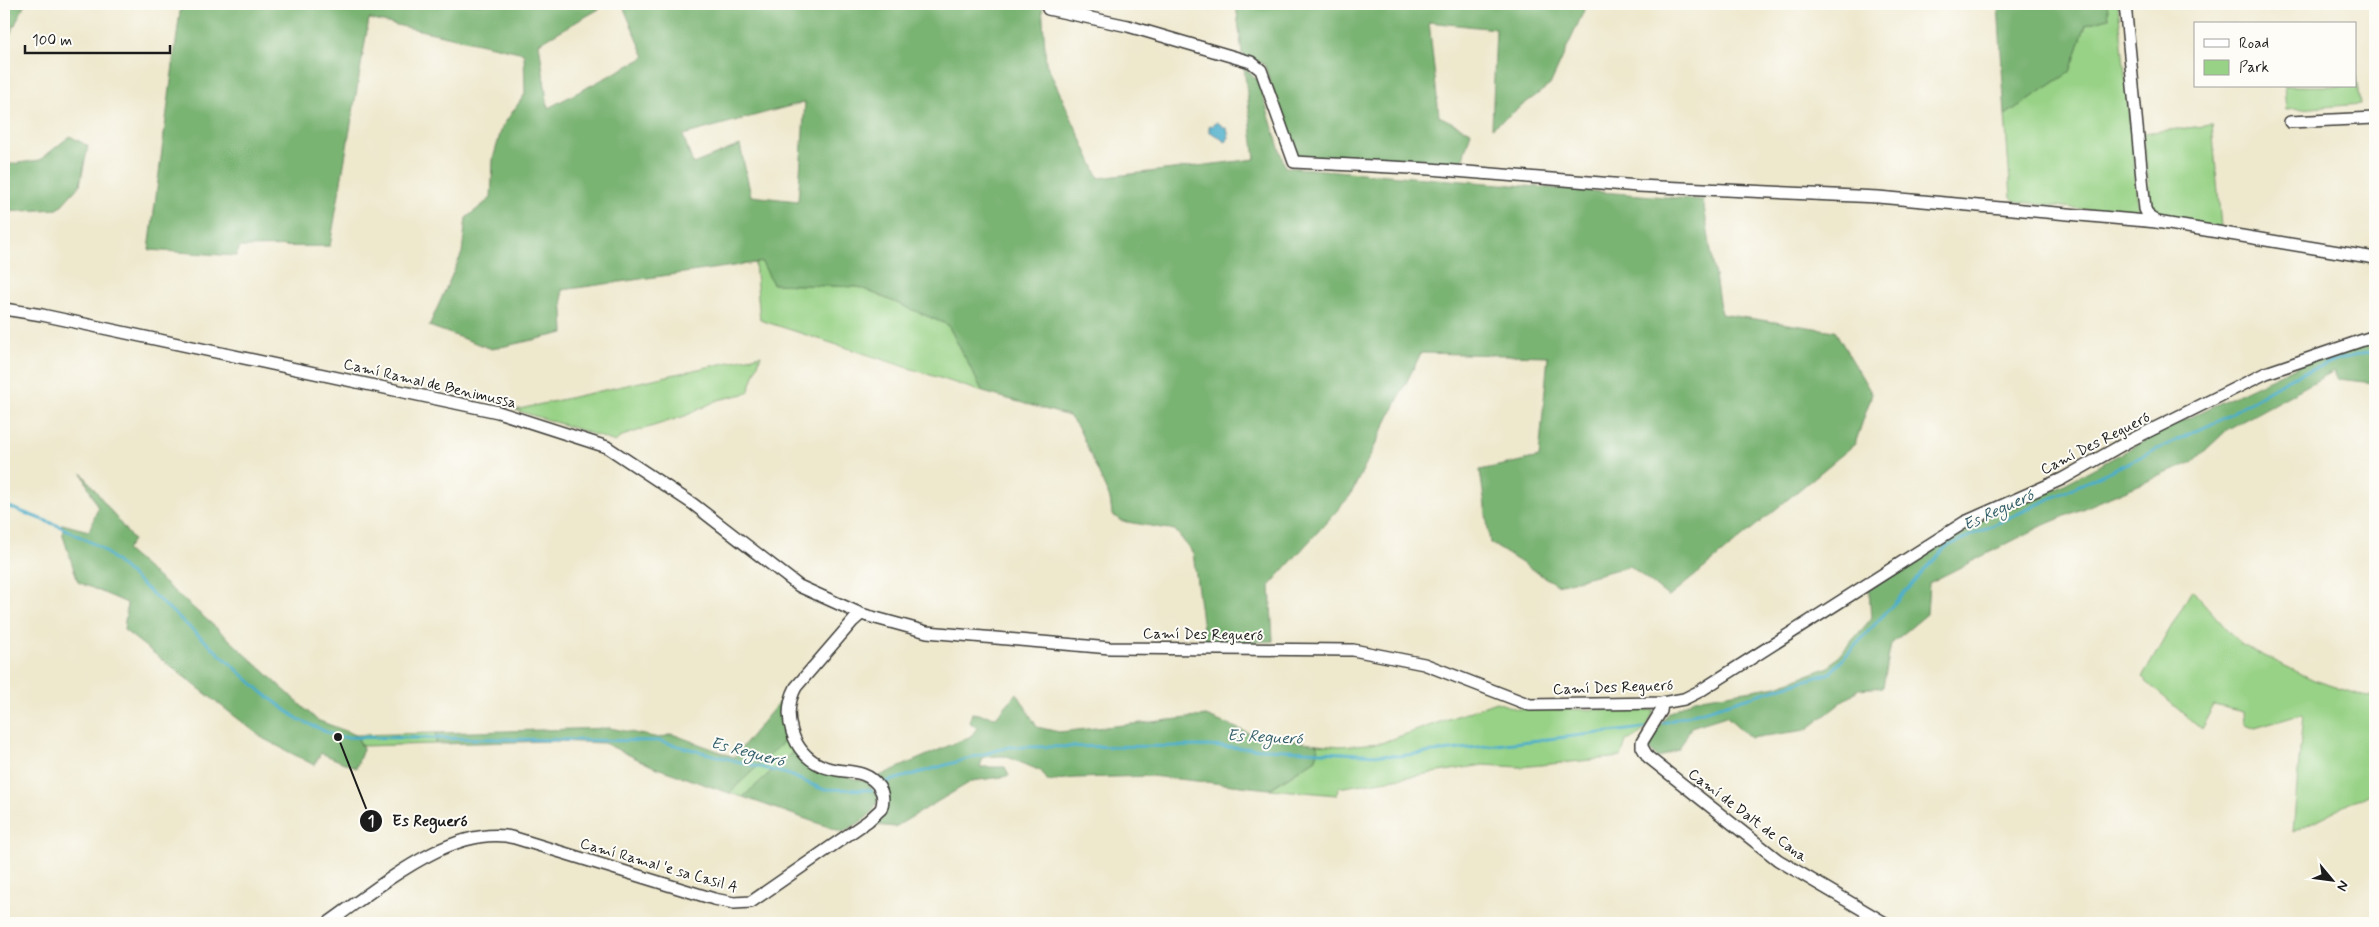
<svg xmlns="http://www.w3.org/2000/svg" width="2379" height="927" font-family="Mynerve,sans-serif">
<rect width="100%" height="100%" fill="#fdfcf7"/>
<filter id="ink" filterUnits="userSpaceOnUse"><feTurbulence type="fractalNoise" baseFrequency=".02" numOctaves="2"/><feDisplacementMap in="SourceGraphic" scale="10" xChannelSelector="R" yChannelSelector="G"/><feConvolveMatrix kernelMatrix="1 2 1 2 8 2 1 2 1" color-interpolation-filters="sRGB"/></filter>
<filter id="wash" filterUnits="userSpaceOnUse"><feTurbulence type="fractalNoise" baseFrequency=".0096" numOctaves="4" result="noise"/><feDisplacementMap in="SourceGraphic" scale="20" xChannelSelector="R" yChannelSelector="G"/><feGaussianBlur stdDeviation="1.12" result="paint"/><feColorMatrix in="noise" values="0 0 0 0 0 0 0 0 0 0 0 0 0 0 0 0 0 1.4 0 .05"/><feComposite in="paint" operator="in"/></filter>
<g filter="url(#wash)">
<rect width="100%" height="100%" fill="#eee8cd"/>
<g fill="#98d286" stroke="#5a7751">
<path d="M2107,4H2118L2139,216L2015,201L2011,197L2005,115L2070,72L2086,24L2109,18Z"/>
<path d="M2355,71L2360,104L2286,110L2284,86H2355Z"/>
<path d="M2212,125L2221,227L2152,216L2143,133Z"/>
<path d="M762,262L773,284L859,287L948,325L983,392L760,320L755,263Z"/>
<path d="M761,355L748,393L718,400L685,416L622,436L615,442L584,431L515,410Z"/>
<path d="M2192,590L2240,644L2314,680L2367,697L2375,695V790L2293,832L2303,714L2255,728L2244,723L2243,712L2214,705L2201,729L2142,678Z"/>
<path d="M1496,702L1517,709L1654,710C1649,726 1642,736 1626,741L1621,757L1520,767L1483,765L1338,788L1337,795L1270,789L1316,759L1318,744L1340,746L1381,743Z"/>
<path d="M436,733V744L362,746L356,735Z"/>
<path d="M790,736L796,749L743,797L729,793Z"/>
</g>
<g fill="#7ab473" stroke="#4b6848" fill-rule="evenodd">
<path d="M4,4H25L4,47Z"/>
<path d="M181,4H608L539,43L548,108L645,57L622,4H1042L1046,63L1099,178L1255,159L1244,68L1258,80L1285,167L1703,200L1721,314L1835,331L1872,394L1855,444L1669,597L1630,566L1557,585L1490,543L1480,470L1539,457L1548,356L1421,353L1350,496L1270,585L1273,641L1205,644L1193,553L1175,530L1121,521L1112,514L1110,499L1079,429L1069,416L983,392L948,325L859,287L773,284L762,262L562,290L564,333L492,349L429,326L462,253L466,218L491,198L493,159L502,127L525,94L524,53L369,19L330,246L240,247L236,256L149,250ZM805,102L798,201L751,196L740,145L693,164L683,135Z"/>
<path d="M1236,4H1587L1550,85L1492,128L1496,29L1429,22L1439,116L1471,132L1461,165L1305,161L1293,153L1264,64L1242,54Z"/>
<path d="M1998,4H2107L2109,18L2086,24L2070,72L2005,115Z"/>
<path d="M70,136L88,146L80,185L58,209L4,212V225V165L40,160Z"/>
<path d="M2375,338V383L2337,379L2334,371L2228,429L2193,462L2044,525L1929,583L1927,614L1891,644L1883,687L1859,689L1806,730L1751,738L1726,716L1691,727L1679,749L1658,758L1648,748V741L1669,713L1695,699L1777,686L1829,667L1871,619L1869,589L1950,535L2005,508L2055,489L2184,420L2298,366Z"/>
<path d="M82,473L133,540L126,550L220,631L317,720L356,735L363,749L356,768L321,753L314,765L264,739L124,630L127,603L78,582L63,536L62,524L89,531L98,508Z"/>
<path d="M1017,693L1037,727L1059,732L1206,716L1254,735L1318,744L1316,759L1269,789L1151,776L1075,778L1048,781L1041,771L1005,756L983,757L980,767H1005L1009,776L972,781L895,827L875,825L886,809L877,777L971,736L977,728L969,722L972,713L996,717Z"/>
<path d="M785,695L790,736L729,793L654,767L604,743L554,741L436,744V733L610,728L659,738L672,734L734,757Z"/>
<path d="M796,749C820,779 834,771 867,782L878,797C876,816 858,823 843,832L743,797Z"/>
</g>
<path fill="#4baeca" stroke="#346573" d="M1217,122L1227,129L1229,137L1226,142L1209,131V127Z"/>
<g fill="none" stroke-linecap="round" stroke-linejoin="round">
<g stroke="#4baeca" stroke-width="3">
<path d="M4,505L59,526L100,547L263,693L298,719L338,737L659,741L787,774L822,789L872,790"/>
<path d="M1663,723L1830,673L1946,547L2218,421L2288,379L2336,360L2375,351"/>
<path d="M886,782L1009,747L1207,746L1398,756L1645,728"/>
</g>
</g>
</g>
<g filter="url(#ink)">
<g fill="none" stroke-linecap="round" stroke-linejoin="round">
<defs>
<g id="minor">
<path d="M2125,4L2145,209L2149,217L2157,222L2375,258"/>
<path d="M1048,9L1128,26L1251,62L1261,70L1294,162L1430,169L1638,186L1878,197L2157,222"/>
<path d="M2290,122L2375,118"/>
<path d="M4,309L42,315L498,412L607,447L693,504L799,586L861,614L927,632L1110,648L1353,650L1424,664L1530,705L1662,703L1684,699L1700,691L1965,522L2062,479L2129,441L2266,373L2375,336"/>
<path d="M1662,703L1661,711L1642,742V747L1648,757L1778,860L1885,923"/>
<path d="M328,923C377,889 453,822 515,838L714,899L734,903L751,902L868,821L881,809C884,801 883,793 879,787C865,766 841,775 822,766C792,753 781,715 796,687L853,621L861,614"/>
</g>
</defs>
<use href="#minor" stroke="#3c3b37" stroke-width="14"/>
<use href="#minor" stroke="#fff" stroke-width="11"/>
</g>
</g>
<g text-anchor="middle" stroke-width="4" stroke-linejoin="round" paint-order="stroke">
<g font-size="15" fill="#1c1c1c" stroke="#fdfcf7">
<text transform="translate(430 383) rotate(13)" y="5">Camí Ramal de Benimussa</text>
<text transform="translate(2095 443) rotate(-27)" y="5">Camí Des Regueró</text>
<text transform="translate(1203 634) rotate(1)" y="5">Camí Des Regueró</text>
<text transform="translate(1613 687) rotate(-2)" y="5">Camí Des Regueró</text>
<text transform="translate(1748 815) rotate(37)" y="5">Camí de Dalt de Cana</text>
<text transform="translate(659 865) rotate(16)" y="5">Camí Ramal 'e sa Casil A</text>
</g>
<g font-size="16" font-style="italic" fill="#315e6a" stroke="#fdfcf7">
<text transform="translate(1998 509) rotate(-25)" y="6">Es Regueró</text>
<text transform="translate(1265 736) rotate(3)" y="6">Es Regueró</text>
<text transform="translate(748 751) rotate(15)" y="6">Es Regueró</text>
</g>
</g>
<path fill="none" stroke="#1c1c1c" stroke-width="2" d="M338 737L371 821"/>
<g fill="#1c1c1c" stroke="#fdfcf7" stroke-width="2">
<circle cx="338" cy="737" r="5"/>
<circle cx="371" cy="821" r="12"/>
</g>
<g font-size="15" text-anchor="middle" font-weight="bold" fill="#fff">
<text x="371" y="826">1</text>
</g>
<g font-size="16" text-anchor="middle" font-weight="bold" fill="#1c1c1c" stroke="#fdfcf7" stroke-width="4" stroke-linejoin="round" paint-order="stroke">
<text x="430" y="826">Es Regueró</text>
</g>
<rect width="2379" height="927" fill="none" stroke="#fdfcf7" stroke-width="20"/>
<rect x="2194" y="22" width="162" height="65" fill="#fdfcf7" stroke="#a3a29f"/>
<rect x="2204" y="39" width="25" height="8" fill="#ffffff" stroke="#a3a29f"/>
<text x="2239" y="48" font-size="15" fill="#1c1c1c">Road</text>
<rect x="2204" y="60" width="25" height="15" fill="#98d286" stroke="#a3a29f"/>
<text x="2239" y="72" font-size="15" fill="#1c1c1c">Park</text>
<g transform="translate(2332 880) rotate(119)" stroke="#fdfcf7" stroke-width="4" paint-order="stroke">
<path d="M0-4L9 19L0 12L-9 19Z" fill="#1c1c1c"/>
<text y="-8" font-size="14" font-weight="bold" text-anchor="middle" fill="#1c1c1c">N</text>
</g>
<path d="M25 45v8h145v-8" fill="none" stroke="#1c1c1c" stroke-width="2.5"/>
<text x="32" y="45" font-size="15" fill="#1c1c1c" stroke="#fdfcf7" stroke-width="4" paint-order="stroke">100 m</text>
</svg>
